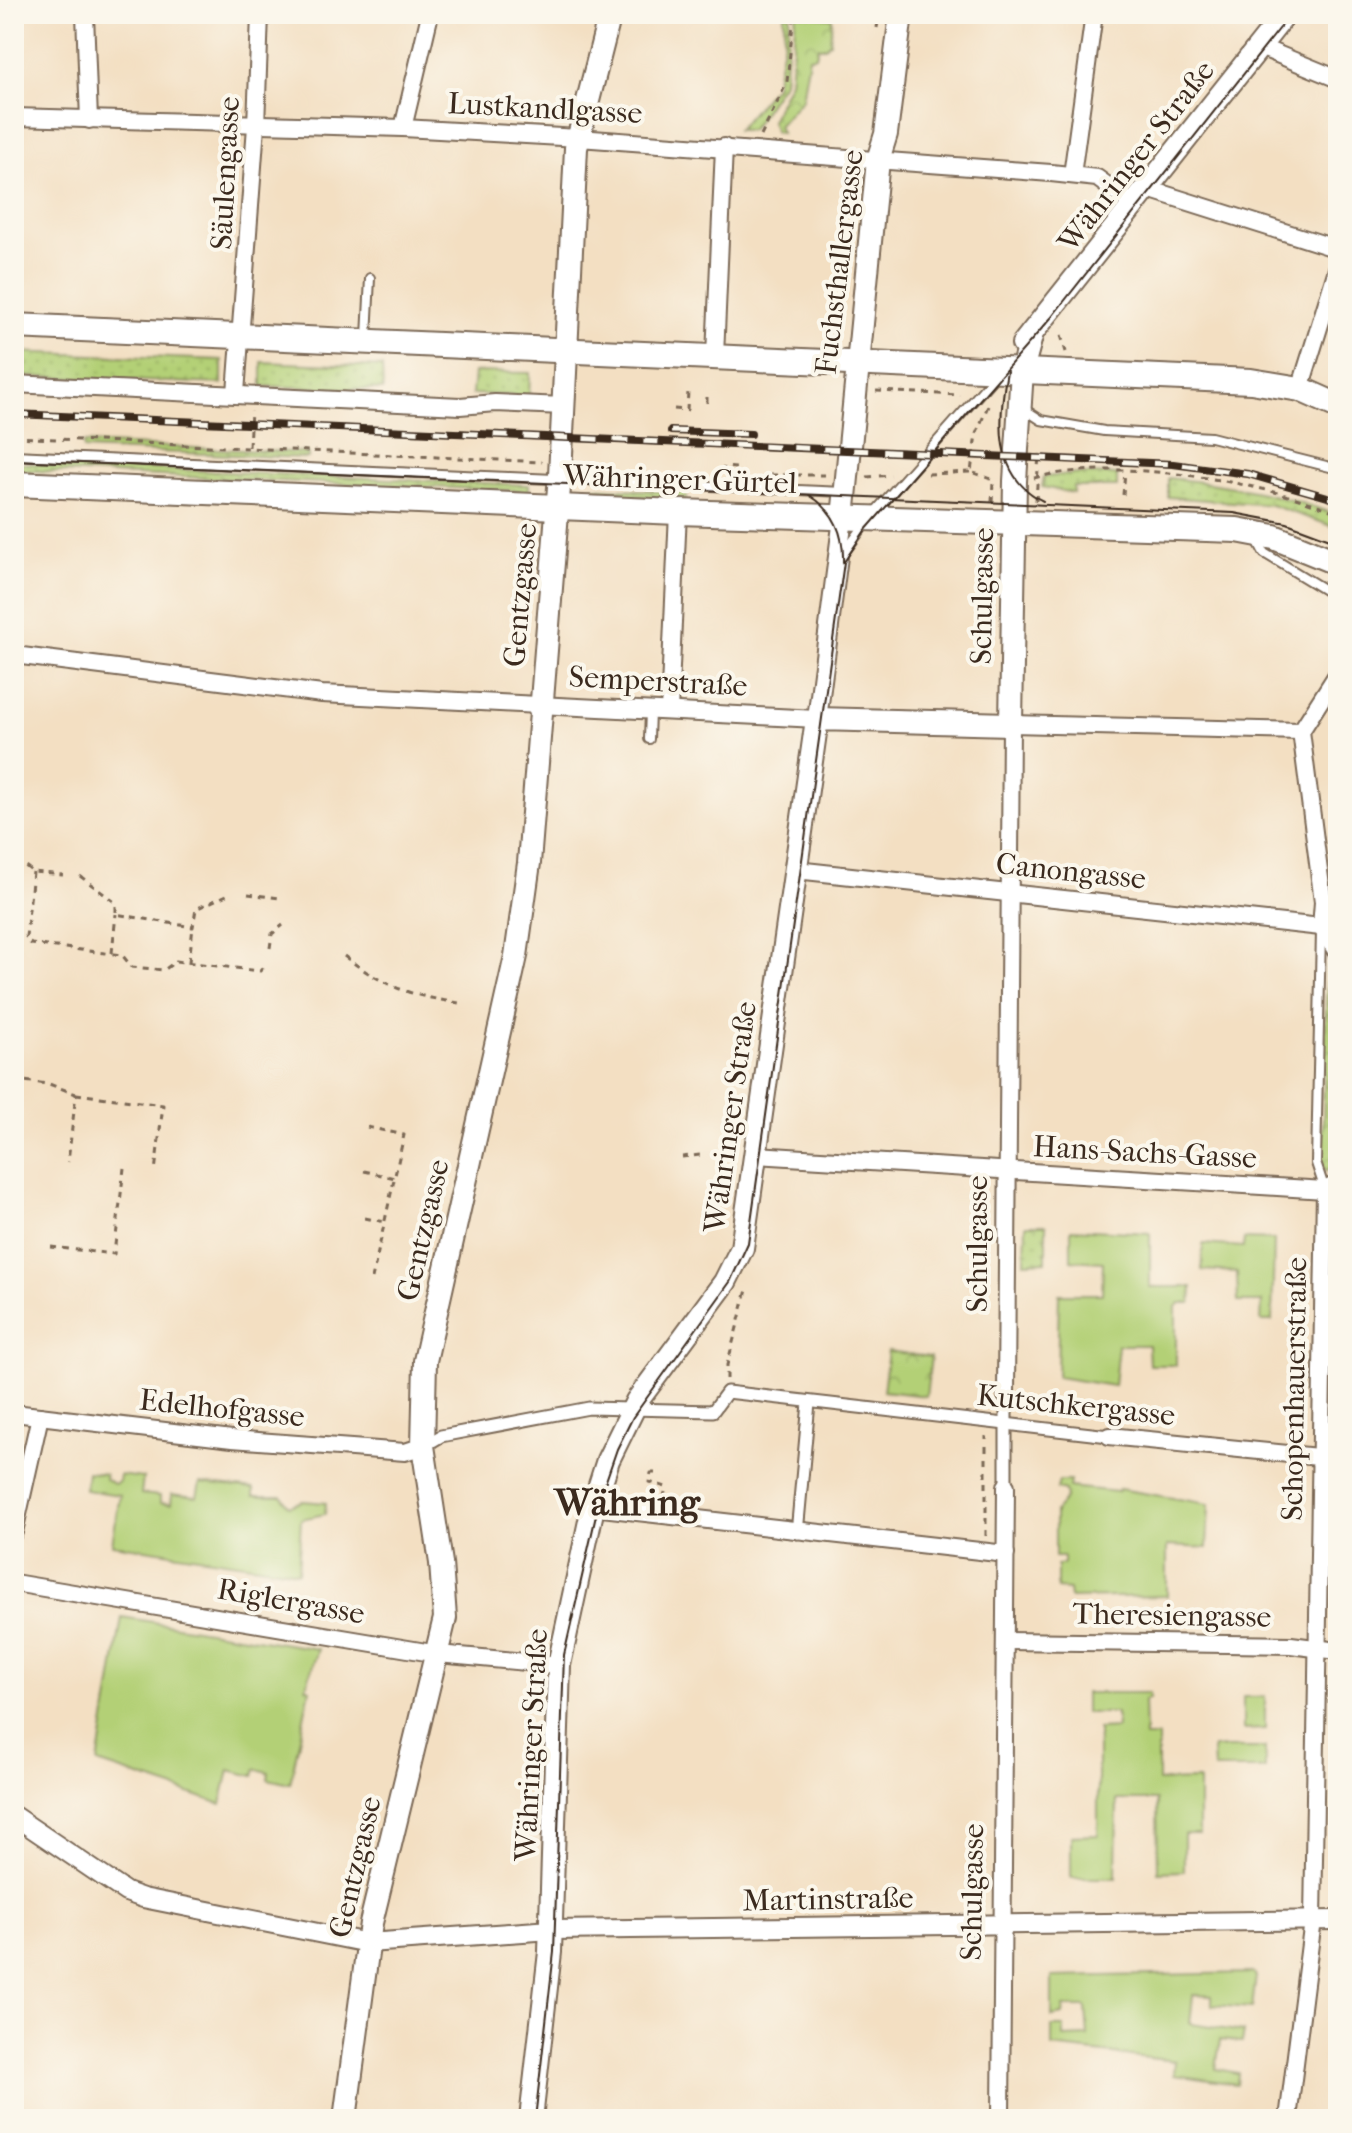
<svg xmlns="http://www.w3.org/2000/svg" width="1352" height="2133" font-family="'IM FELL French Canon',serif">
<defs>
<pattern id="grass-dots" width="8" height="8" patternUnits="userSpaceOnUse" patternTransform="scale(2)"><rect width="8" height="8" fill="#b3d076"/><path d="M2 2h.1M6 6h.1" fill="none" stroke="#9bb366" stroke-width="1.8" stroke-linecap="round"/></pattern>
<pattern id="park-crowns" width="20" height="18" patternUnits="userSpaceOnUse" patternTransform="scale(2)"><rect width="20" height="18" fill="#b3d076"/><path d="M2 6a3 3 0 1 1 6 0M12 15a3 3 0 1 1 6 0" fill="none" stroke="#9bb366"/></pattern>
</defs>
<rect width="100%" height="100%" fill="#fbf7ec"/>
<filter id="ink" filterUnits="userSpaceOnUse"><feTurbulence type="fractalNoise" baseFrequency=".0125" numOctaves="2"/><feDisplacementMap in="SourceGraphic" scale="16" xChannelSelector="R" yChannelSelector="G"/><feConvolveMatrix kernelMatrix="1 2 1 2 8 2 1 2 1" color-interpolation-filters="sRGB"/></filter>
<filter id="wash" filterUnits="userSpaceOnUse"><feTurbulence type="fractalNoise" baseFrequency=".006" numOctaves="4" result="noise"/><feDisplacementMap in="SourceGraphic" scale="32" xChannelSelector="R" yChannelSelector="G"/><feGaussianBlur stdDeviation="1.8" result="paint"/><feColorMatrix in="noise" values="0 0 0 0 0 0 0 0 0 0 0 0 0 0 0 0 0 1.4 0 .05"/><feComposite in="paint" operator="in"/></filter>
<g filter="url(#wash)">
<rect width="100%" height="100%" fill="#f3dfc2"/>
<g fill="url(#grass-dots)" stroke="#777d4a" stroke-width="2">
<path d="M14,352L222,360V384L14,376Z"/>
<path d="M262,362L382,367L383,390L262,386Z"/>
<path d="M474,372L530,373L529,396L472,394Z"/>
<path d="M83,443L308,453V458L83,449Z"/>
<path d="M14,463L529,485V491L14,470Z"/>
<path d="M1078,474L1117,475V487H1073V493L1042,487L1044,477Z"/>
<path d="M1168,478C1226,484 1284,494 1338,516V528L1271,505L1168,497Z"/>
<path d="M587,487L687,493L686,499L587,494Z"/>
<path d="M1026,1225H1046V1261L1025,1262Z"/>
</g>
<g fill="url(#park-crowns)" stroke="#777d4a" stroke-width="2">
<path d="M784,14H790L784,81L751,130H737L775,86L784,40Z"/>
<path d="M796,14L832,18L830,42L825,47H818L816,56L809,57L802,99L778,126L781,133L775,132L771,121L790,81Z"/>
<path d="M1327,966L1338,988V1165L1326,1171L1322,1164Z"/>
<path d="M888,1351L931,1357L926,1396L883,1391Z"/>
</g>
<g fill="#b3d076" stroke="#777d4a" stroke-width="2">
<path d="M1071,1229L1150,1233V1287H1192L1191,1303H1180L1176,1307V1365H1149L1148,1345H1118L1114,1386L1057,1377L1059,1294H1102L1103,1262L1071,1260Z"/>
<path d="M1244,1239L1274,1240L1272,1321H1261L1262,1302H1238L1237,1272L1202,1270L1203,1244L1243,1247Z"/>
<path d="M87,1472L105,1474V1479L114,1484L119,1482L120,1475L143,1478L141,1494L160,1496V1503L171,1504L172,1494L197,1497L200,1483L254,1489V1496H282L289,1506L303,1501L326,1503L325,1514L301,1519L298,1572L112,1544L120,1495L85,1490Z"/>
<path d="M1059,1481H1070L1069,1487L1118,1492L1119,1489L1209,1504L1207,1548L1167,1546V1596L1070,1598L1069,1590L1057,1589V1565L1064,1564V1557H1055V1512L1066,1497L1065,1491L1057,1489Z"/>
<path d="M122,1617L318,1649L306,1687L310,1689L290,1784L268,1779L269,1772L256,1769L254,1776L229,1770L221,1804L98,1763Z"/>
<path d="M1085,1693H1149V1699L1144,1700L1145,1737H1158V1781L1199,1780V1834H1184V1871L1158,1872L1157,1800H1117L1116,1878H1071V1836L1098,1835V1729L1117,1728L1116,1713H1085Z"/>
<path d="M1243,1697H1265V1729L1243,1730Z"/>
<path d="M1213,1748H1265V1769H1214Z"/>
<path d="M1252,1973L1256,1976L1252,2008L1212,2005V1996L1193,1995L1190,2024L1244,2032L1242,2042L1220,2040L1216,2069L1238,2073L1237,2084L1174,2075L1175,2061L1052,2047V2027H1064V2037L1088,2036L1086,2007H1064L1063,2015L1052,2017V1977Z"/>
</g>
</g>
<g filter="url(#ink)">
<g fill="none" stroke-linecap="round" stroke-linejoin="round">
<defs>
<g id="service">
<path d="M367,337L370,278"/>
<path d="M1021,407L1041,420L1104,431L1211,437L1338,469"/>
<path d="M14,455L844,492"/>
<path d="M875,512L996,375"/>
<path d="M1257,540L1264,553L1338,598"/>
<path d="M844,553L866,523"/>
<path d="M649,739L650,711"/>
<path d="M1321,931L1316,1163L1325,1190"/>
</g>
<g id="pedestrian">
<path d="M1006,1396V1486"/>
<path d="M424,1446L441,1436L589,1408L713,1411L727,1392L1109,1436"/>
<path d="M797,1533L809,1403"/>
</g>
<g id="minor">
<path d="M85,14L89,120"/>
<path d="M1260,47L1338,79"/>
<path d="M14,117L403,128L579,138L1051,173L1097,178L1135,206"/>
<path d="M403,128L430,14"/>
<path d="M1072,175L1094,14"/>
<path d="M1148,189L1338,249"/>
<path d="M715,356L724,147"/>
<path d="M14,384L460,406L495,403L564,406"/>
<path d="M1300,389L1338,266"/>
<path d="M236,393L256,126L260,14"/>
<path d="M14,655L322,694L817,719"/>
<path d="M669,711L678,512"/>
<path d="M796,870L1321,927L1338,917"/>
<path d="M1321,927L1323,902L1301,731L1338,673"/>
<path d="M1321,927L1338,954"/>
<path d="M756,1155L1325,1190L1338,1183"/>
<path d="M1006,1396L1011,724L1301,731"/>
<path d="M14,1413L232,1439L405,1452L423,1446"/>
<path d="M1109,1436L1338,1459"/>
<path d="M593,1507L1006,1554"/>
<path d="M14,1532L40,1416"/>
<path d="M14,1583L438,1654L559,1665"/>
<path d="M1005,1641L1291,1645L1338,1651"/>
<path d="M1001,2119L1006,1486"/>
<path d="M1288,2119L1313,1920L1325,1190"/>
</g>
<g id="tertiary">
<path d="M817,719L843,518"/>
<path d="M14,1816L126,1892L143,1898L368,1943L551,1930L1338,1920"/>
</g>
<g id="secondary">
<path d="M1023,344L1285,14"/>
<path d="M843,518L878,160L886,134L901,14"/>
<path d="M345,2119L371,1923L445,1618L441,1563L423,1446L425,1361L516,956L529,863L560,475L576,148L610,14"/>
<path d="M531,2119L550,1952L559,1665L593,1507L608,1460L637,1401L725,1282L742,1248L817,719L1011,724L1015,481L1022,370L1032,333"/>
</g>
<g id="primary">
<path d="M14,326L1251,381L1300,389L1338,406"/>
<path d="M14,484L678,512L1237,530L1274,537L1338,563"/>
</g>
</defs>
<use href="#service" stroke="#7b6957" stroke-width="12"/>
<use href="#pedestrian" stroke="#7b6957" stroke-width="15"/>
<use href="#minor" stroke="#7b6957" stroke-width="20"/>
<use href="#tertiary" stroke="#7b6957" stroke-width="22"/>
<use href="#secondary" stroke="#7b6957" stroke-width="26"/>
<use href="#primary" stroke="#7b6957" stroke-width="28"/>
<g stroke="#7b6957" stroke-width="3" stroke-dasharray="6 6" stroke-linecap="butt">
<path d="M877,28L879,14"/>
<path d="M761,136L787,82L794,14"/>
<path d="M1061,335L1066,352"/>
<path d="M876,391L960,395"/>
<path d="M707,403V392"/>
<path d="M988,406L976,434L971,472L994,480"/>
<path d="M674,409L687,410L688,391"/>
<path d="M14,437L542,462"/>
<path d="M249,447L251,411"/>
<path d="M581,465L602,466"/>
<path d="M723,473L724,467L737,468"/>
<path d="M928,474L971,472"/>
<path d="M771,475H827"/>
<path d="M867,477L891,475"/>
<path d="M1034,478C1117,457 1259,480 1338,513"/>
<path d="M1123,495L1125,472"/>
<path d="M1036,501L1039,453"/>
<path d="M992,502L993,482"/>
<path d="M16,859L33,872L63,875"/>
<path d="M33,872L26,937L31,944L122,955L132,967L164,970L176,961L260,971L267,963"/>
<path d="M80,876L116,903V914L193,927L196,909L231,893"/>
<path d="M248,894L279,898"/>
<path d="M270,948L272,934L283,925"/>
<path d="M112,953L116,914"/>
<path d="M344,956C388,989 412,996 465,1004"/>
<path d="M189,962L193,927"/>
<path d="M1332,1030L1338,1041"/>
<path d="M14,1080L49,1084L76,1094L68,1162"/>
<path d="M76,1094L163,1105L155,1172"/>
<path d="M367,1127L404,1135L372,1279"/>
<path d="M682,1157L700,1155"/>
<path d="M364,1171L395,1178"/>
<path d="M365,1218L385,1222"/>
<path d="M51,1247L114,1254L124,1168"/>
<path d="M727,1379V1365L748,1286"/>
<path d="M655,1473H651L649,1482L666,1487L664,1497"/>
<path d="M986,1536V1436"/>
</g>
<use href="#service" stroke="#fff" stroke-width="8"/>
<use href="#pedestrian" stroke="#fff" stroke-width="11"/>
<use href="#minor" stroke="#fff" stroke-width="16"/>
<use href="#tertiary" stroke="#fff" stroke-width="18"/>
<use href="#secondary" stroke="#fff" stroke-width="22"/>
<use href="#primary" stroke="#fff" stroke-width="24"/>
<g stroke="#3b2a1e" stroke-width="2">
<path d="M1007,371C998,419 993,476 1043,501"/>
<path d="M14,460L1234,513L1287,523L1338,542"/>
<path d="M809,495C834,510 844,533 843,562"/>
<path d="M535,2119L554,1952L564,1655L600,1498L617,1449L633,1417L730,1282L748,1243L844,562L864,532L1051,318L1291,14"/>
</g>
<defs>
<g id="rail">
<path d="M14,414L1173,464L1248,474L1338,500"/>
<path d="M671,431L751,434"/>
</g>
</defs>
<use href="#rail" stroke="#3b2a1e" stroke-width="8"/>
<use href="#rail" stroke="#fbf7ec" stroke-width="5" stroke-dasharray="15" stroke-linecap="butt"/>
</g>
</g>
<g text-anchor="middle" stroke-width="8" stroke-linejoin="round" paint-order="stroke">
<g font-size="30" fill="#3b2a1e" stroke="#fbf7ec">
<text transform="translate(545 108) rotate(3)" y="10">Lustkandlgasse</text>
<text transform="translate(1136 156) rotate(-52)" y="10">Währinger Straße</text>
<text transform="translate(225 173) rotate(-87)" y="10">Säulengasse</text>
<text transform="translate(839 262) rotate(-83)" y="10">Fuchsthallergasse</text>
<text transform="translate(680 479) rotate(2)" y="10">Währinger Gürtel</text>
<text transform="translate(520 595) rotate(-85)" y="10">Gentzgasse</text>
<text transform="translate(982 596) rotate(-89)" y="10">Schulgasse</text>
<text transform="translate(658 681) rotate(3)" y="10">Semperstraße</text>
<text transform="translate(1071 871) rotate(6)" y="10">Canongasse</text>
<text transform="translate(730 1117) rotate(-82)" y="10">Währinger Straße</text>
<text transform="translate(1145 1152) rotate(3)" y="10">Hans-Sachs-Gasse</text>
<text transform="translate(423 1230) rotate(-77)" y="10">Gentzgasse</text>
<text transform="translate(977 1244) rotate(-90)" y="10">Schulgasse</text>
<text transform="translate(1294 1389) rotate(-89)" y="10">Schopenhauerstraße</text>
<text transform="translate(1076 1405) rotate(6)" y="10">Kutschkergasse</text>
<text transform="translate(222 1408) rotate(6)" y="10">Edelhofgasse</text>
<text transform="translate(291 1601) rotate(10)" y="10">Riglergasse</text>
<text transform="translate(1172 1615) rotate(1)" y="10">Theresiengasse</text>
<text transform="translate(531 1745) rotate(-87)" y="10">Währinger Straße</text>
<text transform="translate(355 1867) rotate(-77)" y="10">Gentzgasse</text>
<text transform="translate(972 1892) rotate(-89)" y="10">Schulgasse</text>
<text transform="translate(828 1899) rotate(-1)" y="10">Martinstraße</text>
</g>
<g font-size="38" font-weight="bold" fill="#3b2a1e" stroke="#fbf7ec">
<text x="627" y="1515">Währing</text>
</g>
</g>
<rect width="1352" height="2133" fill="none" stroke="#fbf7ec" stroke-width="48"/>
</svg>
